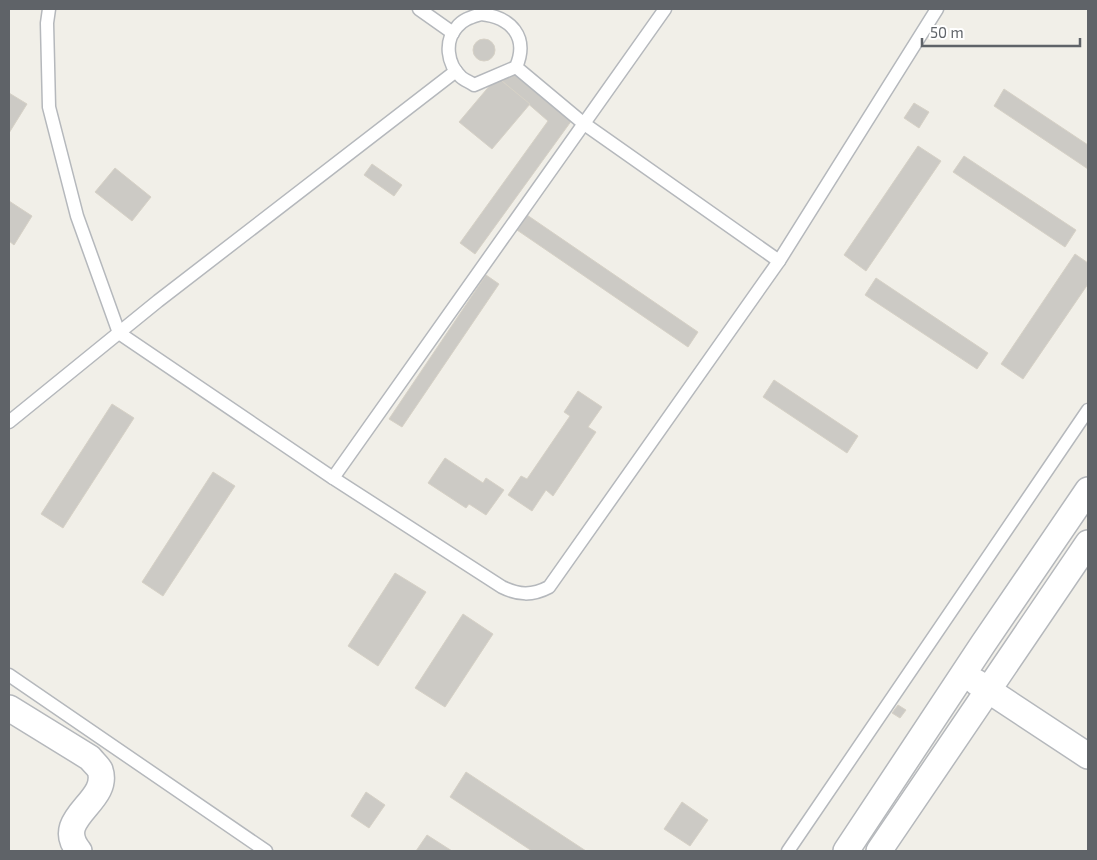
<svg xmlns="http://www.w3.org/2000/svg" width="1097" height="860" font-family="'Exo 2',sans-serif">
<rect width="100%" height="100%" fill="#f1efe8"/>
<g fill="#cccac5" stroke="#d6d1c6">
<circle cx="484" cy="50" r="11"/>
<path d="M517,72L572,120L475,254L460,243L548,121L502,81Z"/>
<path d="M497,77L530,104L492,149L459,122Z"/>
<path d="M1004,89L1088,145V169L994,106Z"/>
<path d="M9,93L27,104L9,133Z"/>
<path d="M914,103L929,112L919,128L904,118Z"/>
<path d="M918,146L941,161L866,271L844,255Z"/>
<path d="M964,156L1076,230L1065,247L953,172Z"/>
<path d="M372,164L402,185L394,196L364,175Z"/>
<path d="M115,168L151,197L132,221L95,192Z"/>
<path d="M9,201L32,216L14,245L9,241Z"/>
<path d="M527,215L698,332L688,347L517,230Z"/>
<path d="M1075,254L1088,263V284L1023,379L1001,364Z"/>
<path d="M486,275L499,284L402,427L389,419Z"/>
<path d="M876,278L988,353L977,369L865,295Z"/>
<path d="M774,380L858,436L847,453L763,397Z"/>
<path d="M578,391L602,407L588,427L596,432L553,496L546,490L532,511L508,495L521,476L527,479L570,416L564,412Z"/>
<path d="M112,404L134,418L63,528L41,514Z"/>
<path d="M445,458L483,483L486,478L504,490L486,515L469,504L466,508L428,483Z"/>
<path d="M213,472L235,486L163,596L142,582Z"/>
<path d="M395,573L426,592L378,666L348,646Z"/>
<path d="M463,614L493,634L445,707L415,688Z"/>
<path d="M898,705L906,710L900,718L892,713Z"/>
<path d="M466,772L586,851H532L450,797Z"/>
<path d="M366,792L385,805L369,828L351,816Z"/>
<path d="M682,802L708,820L690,846L664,829Z"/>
<path d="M427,835L452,851H416Z"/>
</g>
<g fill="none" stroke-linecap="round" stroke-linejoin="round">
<defs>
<g id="lane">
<path d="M49,9L47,23L49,107L77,216L119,333L333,478L502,587C518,595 532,596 549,587L779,261L937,9"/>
<path d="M419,9L453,33"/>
<path d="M481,14C511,17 529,37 516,67L474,85C470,82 464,80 461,77C447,64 444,41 457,27C463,19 472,17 481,14Z"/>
<path d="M516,67L583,123L779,261"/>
<path d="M9,422L158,301L456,71"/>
<path d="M333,478L665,9"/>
<path d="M9,675L266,851"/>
<path d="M788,851L1088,410"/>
</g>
<g id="street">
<path d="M976,682L1088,756"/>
<path d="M9,708L90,758C93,762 98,766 100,770C111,802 51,818 79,851"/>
<path d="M846,851L983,644L1088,490"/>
<path d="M879,851L1088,543"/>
</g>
</defs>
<use href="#lane" stroke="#b5b8bc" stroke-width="15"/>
<use href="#street" stroke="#b5b8bc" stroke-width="28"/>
<use href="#lane" stroke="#fff" stroke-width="12"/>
<use href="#street" stroke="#fff" stroke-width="25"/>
</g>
<rect width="1097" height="860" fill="none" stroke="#5f6368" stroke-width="20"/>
<path d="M922 38v8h158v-8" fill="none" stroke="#5f6368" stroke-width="2.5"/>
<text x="930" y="38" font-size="15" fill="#5f6368" stroke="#ffffff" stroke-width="4" paint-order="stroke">50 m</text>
</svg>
